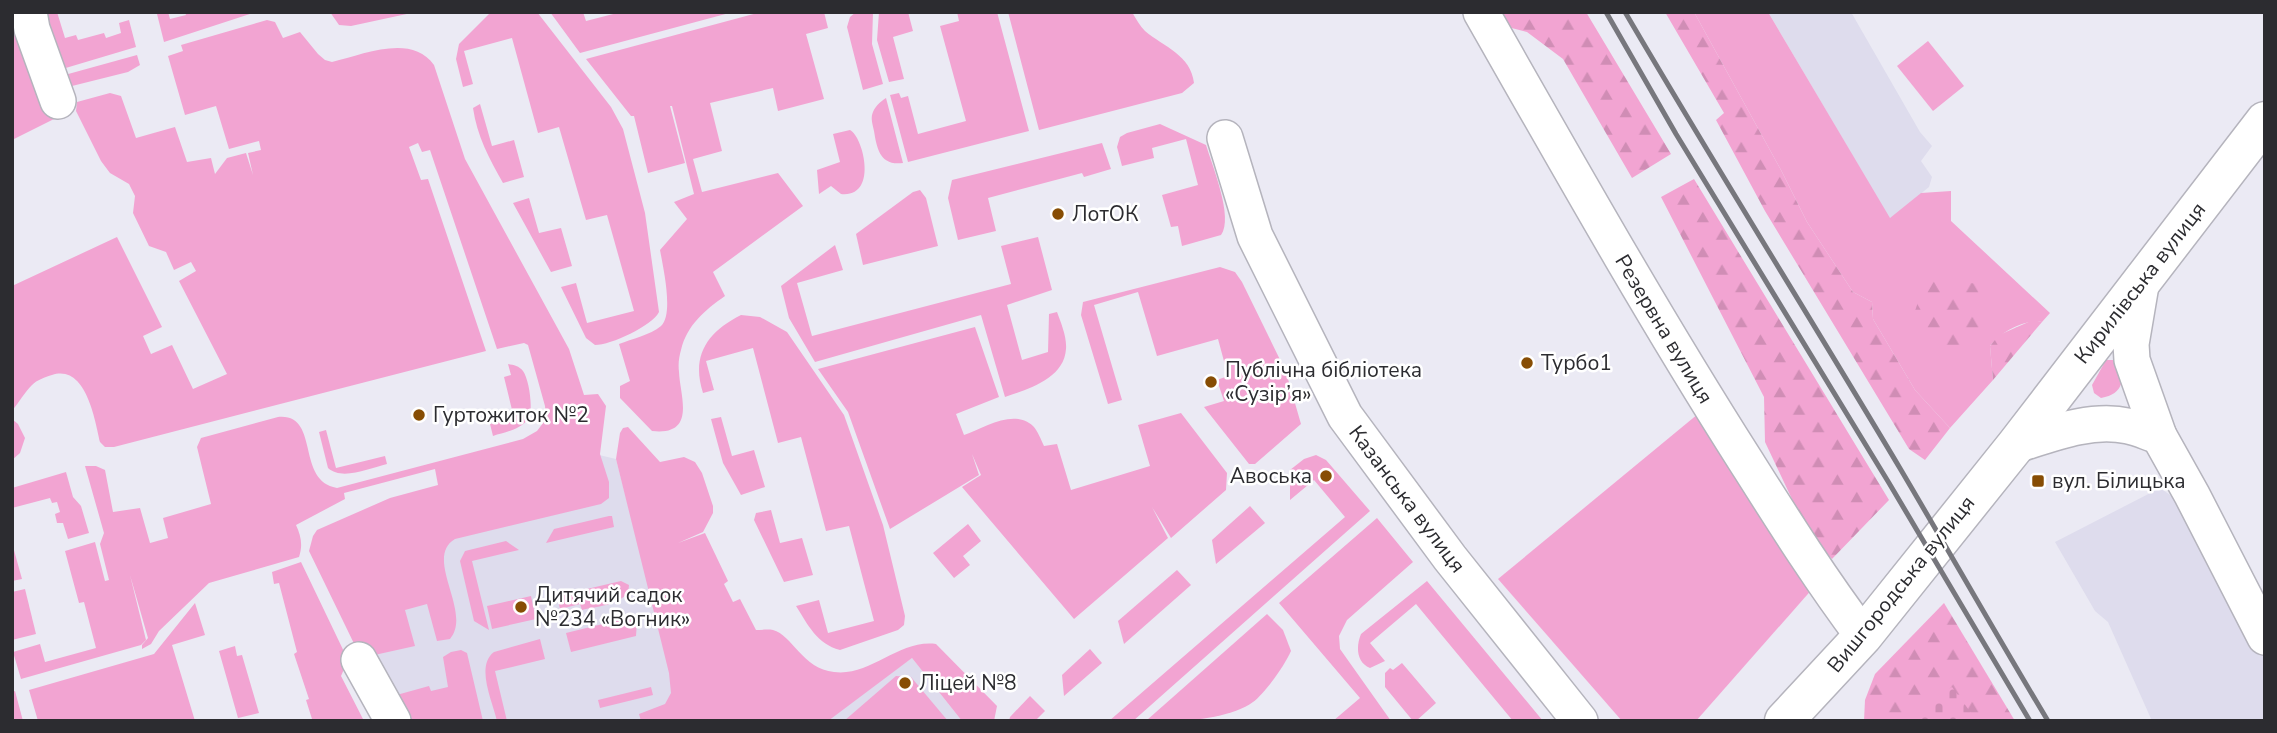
<svg xmlns="http://www.w3.org/2000/svg" width="2277" height="733" font-family="'Nunito Sans',sans-serif">
<defs>
<pattern id="forest-firs" width="22" height="20" patternUnits="userSpaceOnUse" patternTransform="scale(1.75)"><rect width="22" height="20" fill="#f2a4d2"/><path d="M5 1l3.5 6h-7zM16 11l3.5 6h-7z" fill="#d08db5"/></pattern>
<pattern id="cemetery-stones" width="16" height="16" patternUnits="userSpaceOnUse" patternTransform="scale(1.75)"><rect width="16" height="16" fill="#f2a4d2"/><path d="M2 7V4a2 2 0 0 1 4 0v3zM10 15v-3a2 2 0 0 1 4 0v3z" fill="#d08db5"/></pattern>
</defs>
<rect width="100%" height="100%" fill="#ebeaf4"/>
<g fill="#dedced">
<path d="M1768,12H1851L1920,132L1932,146L1921,161L1932,177L1929,187L1890,219Z"/>
<path d="M599,455L616,459L633,525L790,721H405L330,558Z"/>
<path d="M2160,488L2193,511L2265,650V721H2152L2108,622L2095,611L2055,542Z"/>
<path d="M912,658L962,721H827L842,708Z"/>
</g>
<g fill="#f2a4d2">
<path d="M12,12L40,73L56,118L12,140Z"/>
<path d="M43,12H57L65,38L76,35L78,40L104,33L106,38L121,33L119,23L129,20L136,47L59,70Z"/>
<path d="M162,12H168L170,19L186,15L185,12H256L164,42L157,14Z"/>
<path d="M330,12H416L351,26L339,25Z"/>
<path d="M491,12H537L611,107L623,129L645,213L659,312C652,326 611,345 595,345L586,338L561,287L576,283L587,323L634,311L607,215L586,220L559,127L538,133L512,38L464,51L473,84L463,87L456,59L459,44Z"/>
<path d="M550,12H583L586,21L621,12H733L580,53Z"/>
<path d="M761,12H824L828,28L806,34L824,99L778,111L773,88L710,103L722,151L693,159L702,192L778,173L803,206L713,272L725,296C705,310 687,325 681,350C679,357 678,364 679,372C680,396 697,436 652,431L620,398V386L630,381L619,344C632,339 650,335 661,326C674,314 663,267 660,250L687,219L674,202L694,194L672,106H670L685,163L648,173L634,116H631L586,59Z"/>
<path d="M856,12H873L872,44L883,84L863,90L847,27L850,17Z"/>
<path d="M879,12H908L913,31L893,37L904,79L889,82L877,40Z"/>
<path d="M957,12H997L1029,131L908,162L890,95L899,93L901,98L908,96L918,134L966,121L940,26L959,21Z"/>
<path d="M1008,12H1132C1136,19 1140,26 1145,31C1164,47 1191,55 1194,83L1182,93L1039,130Z"/>
<path d="M1694,12H1768L1890,218L1921,193L1951,191V221L2050,313L2042,322C2023,319 2001,332 1990,346L1993,380L1950,428L1915,390L1873,319L1872,302L1853,292L1807,222L1781,170Z"/>
<path d="M267,20L275,22L283,38L300,32L318,54L325,60L332,62C363,55 411,33 434,65L465,159L569,349L584,395L598,394L606,406L600,454L609,482V498L601,504L455,539C423,558 473,612 450,639L437,641L427,604L405,610L415,646L370,656L362,660L309,551L313,536L317,530L390,498L438,485L435,469L344,493L345,499L296,525C301,536 303,545 299,557L209,583L159,631L151,644L142,649V645L148,638L130,575L146,640L141,645L21,679L13,652L40,644L45,662L96,648L84,602L79,603L65,551L95,542L105,581L109,580L100,544L104,533L85,466H96L105,470L113,512L140,508L150,543L168,538L163,518L211,504L197,447L201,438L278,417C321,413 295,481 337,488L523,439L537,431L546,419L545,406L528,345L524,343L497,349L430,150L422,152L418,143L409,147L421,180L428,179L486,351L114,447H105L100,442C95,420 86,364 52,375C45,377 37,380 32,385C25,392 19,402 12,411V286L117,237L162,327L143,336L151,354L172,345L193,389L227,374L179,281L196,271L191,262L174,270L166,252L149,246L133,213L135,196L129,184L110,173L101,161L76,111L77,102L110,93L121,96L136,138L175,127L187,162L211,158L215,174L227,158L246,153L253,175L248,153L261,150L259,141L229,149L216,106L185,115L168,56L183,51L181,45Z"/>
<path d="M1928,41L1964,86L1933,111L1897,66Z"/>
<path d="M137,55L140,65L128,72L68,87L61,76Z"/>
<path d="M886,98L903,163C880,166 877,149 874,131C873,126 871,120 872,115C874,107 880,102 886,98Z"/>
<path d="M480,104L492,146L514,140L524,177L503,183C489,158 477,136 473,108Z"/>
<path d="M1160,124L1206,145C1212,165 1234,218 1221,235L1182,246L1178,226L1171,227L1162,195L1198,185L1186,139L1152,148L1154,158L1122,166L1117,147L1120,137L1127,133Z"/>
<path d="M850,130C863,136 879,198 841,194L831,186L819,194L817,170L840,162L833,134Z"/>
<path d="M1102,143L1111,169L1084,177L1082,173L988,198L996,231L958,240L948,198L952,180Z"/>
<path d="M920,190L926,198L938,246L863,265L856,234L913,192Z"/>
<path d="M529,198L539,233L561,228L572,266L551,272L513,203Z"/>
<path d="M1038,237L1052,290L1007,305L1022,360L1048,352L1049,314L1057,312C1061,323 1067,337 1066,349C1064,379 1028,389 1005,397L981,315L815,362L789,318L781,286L835,245L843,270L797,283L812,336L1011,284L1001,246Z"/>
<path d="M1220,267L1235,272L1242,282L1286,372L1301,424L1255,464H1249L1204,407L1224,401L1217,380L1228,376L1218,339L1157,356L1138,292L1094,305L1122,400L1108,404L1081,315L1083,302Z"/>
<path d="M741,315L760,317L787,332L844,415L883,525L905,616L904,625L898,630L840,650C817,644 808,625 796,606L819,600L828,633L874,621L849,526L826,531L801,437L778,443L753,348L706,361L714,390L703,393C691,356 707,332 741,315Z"/>
<path d="M975,327L999,397L956,414L964,435C984,428 1014,408 1033,426C1038,431 1041,440 1044,446L1057,444L1071,490L1150,466L1138,425L1181,413L1227,473L1226,490L1171,538L1152,507L1168,538L1074,619L962,487L981,475L972,454L979,475L890,529L848,412L818,369Z"/>
<path d="M2106,360H2116C2126,378 2124,394 2101,398L2094,393L2092,385Z"/>
<path d="M508,364C514,365 519,366 523,371C529,379 534,411 528,419C520,430 505,432 493,436L490,424L514,418L504,377L511,375Z"/>
<path d="M1704,409L1814,587L1696,721H1622L1498,579Z"/>
<path d="M721,417L732,456L754,450L765,487L741,495L723,463L711,419Z"/>
<path d="M12,419L18,424L25,438L20,453L12,460Z"/>
<path d="M628,427L660,462L684,457L695,462L702,473L713,506V513L703,532L678,543L705,533L728,581L724,584L733,602L740,599L756,630C761,630 768,629 773,630C792,635 803,669 834,672C870,677 899,639 936,644L997,706L994,721H962L912,658L828,721H641L639,714L665,704L671,693L669,673L616,459L620,433L623,428Z"/>
<path d="M326,430L336,468L385,456L387,464C370,468 342,481 328,468L319,432Z"/>
<path d="M1316,455L1326,460L1370,511L1133,721H1109L1345,517L1314,480L1290,500V470L1304,459Z"/>
<path d="M66,472L73,497L81,506L89,533L68,539L63,523H57L55,514L60,512L57,502L52,503L50,498L12,508V488Z"/>
<path d="M1250,506L1265,523L1216,564L1212,540Z"/>
<path d="M771,510L780,543L802,538L813,575L784,582L754,520L756,513Z"/>
<path d="M609,516H612L614,527L546,543L554,529Z"/>
<path d="M1377,518L1413,562L1347,620L1339,636L1340,649L1391,721H1352L1350,719L1347,721H1333L1360,698L1279,603Z"/>
<path d="M968,524L981,541L963,556L970,565L954,578L933,553Z"/>
<path d="M506,541L519,550L472,561L489,630L474,621L460,561L465,551Z"/>
<path d="M12,543L22,579L12,581Z"/>
<path d="M301,562L348,660L341,676L364,721L312,719L306,700L309,699L294,654L297,652L279,583L274,584L272,572Z"/>
<path d="M1177,570L1191,585L1124,644L1118,621Z"/>
<path d="M621,581L629,585C629,605 597,606 582,610L580,604L560,609L557,596Z"/>
<path d="M1427,581L1543,721H1513L1416,604L1370,643L1385,661L1370,668C1356,662 1356,646 1361,634Z"/>
<path d="M25,589L36,634L12,640V592Z"/>
<path d="M531,596L536,619L492,629L487,606Z"/>
<path d="M195,603L205,635L172,645L195,721H38L29,690L154,654Z"/>
<path d="M1267,614L1283,630L1291,651C1285,665 1265,693 1253,702C1230,719 1174,724 1147,720Z"/>
<path d="M627,618L637,622L636,636L571,652L566,633Z"/>
<path d="M540,639L545,659L495,671L507,721H497C493,702 475,666 494,652Z"/>
<path d="M235,646L237,656L242,655L259,713L238,718L219,651Z"/>
<path d="M1090,649L1102,663L1064,696L1062,675Z"/>
<path d="M461,650L467,653L483,721H392L393,696L429,686L431,691L448,687L443,657L451,652Z"/>
<path d="M1402,663L1436,703L1416,721H1413L1385,687V673L1390,668L1393,670Z"/>
<path d="M896,676L911,677L948,721H844Z"/>
<path d="M651,687L653,695L600,708L598,700Z"/>
<path d="M15,691L23,721H12V692Z"/>
<path d="M1030,696L1045,711L1035,721H1009L1010,717Z"/>
</g>
<g fill="url(#forest-firs)">
<path d="M1496,12H1586L1671,154L1632,178L1563,59L1527,32L1504,26Z"/>
<path d="M1665,12H1694L1781,170L1807,222L1853,292L1872,302L1873,319L1915,390L1950,428L1925,460L1909,449L1765,211L1716,120L1724,113Z"/>
<path d="M1694,179L1889,500L1832,559L1808,533L1765,442L1764,397L1661,197Z"/>
<path d="M1927,277L1978,284L1982,334L1969,343L1948,349L1911,322Z"/>
<path d="M2033,320L2042,322L1993,380L1990,346L1999,335Z"/>
<path d="M1944,603L2015,721H1864L1865,700L1875,674Z"/>
</g>
<path fill="url(#cemetery-stones)" d="M1952,687L1977,721H1906Z"/>
<g fill="none" stroke-linecap="round" stroke-linejoin="round">
<defs>
<g id="minor">
<path d="M29,12L32,29L58,101"/>
<path d="M1481,12C1567,163 1652,314 1745,460C1783,520 1820,579 1863,636"/>
<path d="M1225,138L1255,236L1345,416L1450,558L1580,721"/>
<path d="M2142,279L2131,344L2132,360L2159,436L2192,495L2265,637"/>
<path d="M2016,445C2051,434 2090,418 2128,426C2138,428 2149,433 2159,436"/>
<path d="M359,660L393,721"/>
</g>
<path id="major" d="M1784,721L1863,636L2016,445L2265,121"/>
</defs>
<use href="#minor" stroke="#b5b4bd" stroke-width="38"/>
<use href="#major" stroke="#b5b4bd" stroke-width="41"/>
<use href="#minor" stroke="#fff" stroke-width="35"/>
<use href="#major" stroke="#fff" stroke-width="38"/>
<g stroke="#77777d" stroke-width="5">
<path d="M1606,12L1676,134L1889,483L2030,721"/>
<path d="M1625,12C1715,166 1810,317 1901,470C1950,553 1998,638 2048,721"/>
</g>
</g>
<g fill="#874d04" stroke="#fff" stroke-width="2.5">
<circle cx="1058" cy="214" r="7"/>
<circle cx="1527" cy="363" r="7"/>
<circle cx="1211" cy="382" r="7"/>
<circle cx="419" cy="415" r="7"/>
<circle cx="1326" cy="476" r="7"/>
<rect x="2031" y="474" width="14" height="14" rx="3.5"/>
<circle cx="521" cy="607" r="7"/>
<circle cx="905" cy="683" r="7"/>
</g>
<g text-anchor="middle" stroke-width="5" stroke-linejoin="round" paint-order="stroke">
<g font-size="21" fill="#2c2c30" stroke="#fff" text-anchor="start">
<text x="1072" y="221">ЛотОК</text>
<text x="1541" y="370">Турбо1</text>
<text x="1225" y="377">Публічна бібліотека<tspan x="1225" dy="24">«Сузір’я»</tspan></text>
<text x="433" y="422">Гуртожиток №2</text>
<text x="1312" y="483" text-anchor="end">Авоська</text>
<text x="2052" y="488">вул. Білицька</text>
<text x="535" y="602">Дитячий садок<tspan x="535" dy="24">№234 «Вогник»</tspan></text>
<text x="919" y="690">Ліцей №8</text>
</g>
<g font-size="21" fill="#2c2c30" stroke="#fff">
<text transform="translate(2140 283) rotate(-52)" y="7">Кирилівська вулиця</text>
<text transform="translate(1664 329) rotate(59)" y="7">Резервна вулиця</text>
<text transform="translate(1407 499) rotate(53)" y="7">Казанська вулиця</text>
<text transform="translate(1901 584) rotate(-51)" y="7">Вишгородська вулиця</text>
</g>
</g>
<rect width="2277" height="733" fill="none" stroke="#2c2c30" stroke-width="28"/>
</svg>
